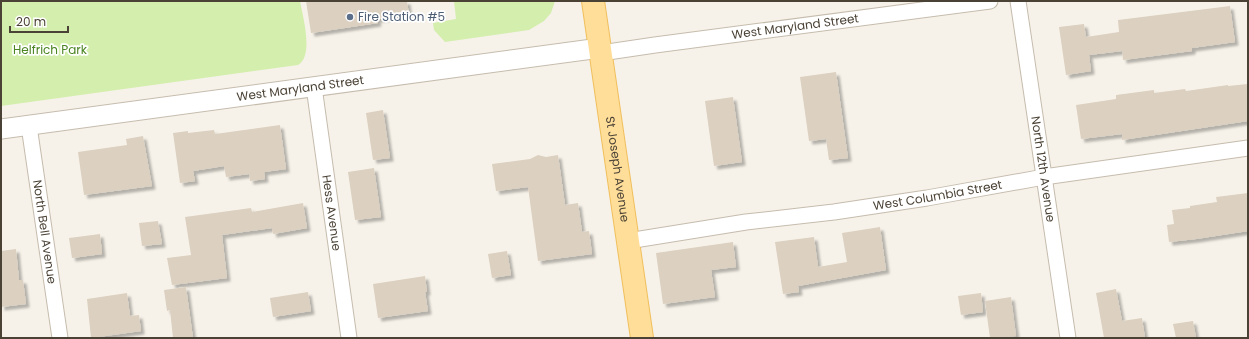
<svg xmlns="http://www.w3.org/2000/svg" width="1249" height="339" font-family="Poppins,sans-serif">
<defs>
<filter id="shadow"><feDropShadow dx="3.5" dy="3.5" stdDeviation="1" flood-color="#0004"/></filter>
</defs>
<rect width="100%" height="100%" fill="#f6f2e9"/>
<g fill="#d4eeae">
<path d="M1,1H300C303,17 314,56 298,65L1,106Z"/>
<path d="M454,1H555L551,13L544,21L529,30L445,42L434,30L433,23L456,19Z"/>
</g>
<g fill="#dcd0c0" filter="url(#shadow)">
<path d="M306,1H407L409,15L377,19L378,23L311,33Z"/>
<path d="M1230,6L1235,42L1192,48V51L1123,60L1122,51L1089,55L1091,71L1066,75L1059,27L1084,24L1086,37L1119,32L1118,20Z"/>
<path d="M836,72L848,158L829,160L826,139L809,141L800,77Z"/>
<path d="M1248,84V121L1122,140V134L1081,139L1076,105L1116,99V95L1154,90V93L1185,89L1186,91L1228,85V86Z"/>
<path d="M733,97L742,162L714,166L705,101Z"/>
<path d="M383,110L390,158L373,160L366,113Z"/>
<path d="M280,125L286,169L264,172L265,179L250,181L249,174L226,177L224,166L193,171L195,181L180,183L173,133L188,131V133L214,130L215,134Z"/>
<path d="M143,136L152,186L84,195L78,152L127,145L126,139Z"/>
<path d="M538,155L546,157L558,155L565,205L578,203L582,232L589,231L592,254L538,261L528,187L496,191L492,164L530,159Z"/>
<path d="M374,168L381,217L355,220L348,172Z"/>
<path d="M1248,193V231L1196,239L1169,242L1167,225L1174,224L1172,210L1190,208V206L1217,202L1216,197Z"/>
<path d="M303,203L307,228L273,234L272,228L222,235L227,278L172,285L167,258L191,255L185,217L251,208L252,212Z"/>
<path d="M158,221L162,244L142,246L139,223Z"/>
<path d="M880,227L886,270L798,286L799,292L783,294L775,242L814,237L818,267L847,262L842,233Z"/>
<path d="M100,234L102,254L72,258L69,238Z"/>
<path d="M733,242L736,267L711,270L715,297L663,304L656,253Z"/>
<path d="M16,249L19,280H23L26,304L1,307V251Z"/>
<path d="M507,251L511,275L492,278L488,254Z"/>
<path d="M425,276L427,292H425L428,311L378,318L373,284Z"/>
<path d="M186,287L193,338H173L170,310L167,311L164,290Z"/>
<path d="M1116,289L1122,321L1142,318L1145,338H1104L1096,293Z"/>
<path d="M308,292L311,311L273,317L270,298Z"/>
<path d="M127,293L130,316L139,315L141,331L91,338L87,299Z"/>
<path d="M981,293L983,312L961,315L958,296Z"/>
<path d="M1011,297L1016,336L990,338L985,301Z"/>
<path d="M1193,321L1196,338H1176L1173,324Z"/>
</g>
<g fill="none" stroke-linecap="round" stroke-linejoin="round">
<defs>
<g id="minor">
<path id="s1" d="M1018,1L1068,338"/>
<path id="s2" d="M601,53L655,45L990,1"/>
<path id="s3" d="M314,87L349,338"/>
<path id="s4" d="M29,126L60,338"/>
<path id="s5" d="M628,241L746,222L834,212L927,198L1044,177L1248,148"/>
</g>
<g id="tertiary">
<path id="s6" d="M1,129L600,48"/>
</g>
<g id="primary">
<path id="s7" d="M593,1L642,338"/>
</g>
</defs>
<use href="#minor" stroke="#c6bcae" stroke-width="17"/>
<use href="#tertiary" stroke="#c6bcae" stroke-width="21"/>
<use href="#primary" stroke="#f0bf5d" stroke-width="24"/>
<use href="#minor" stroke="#fff" stroke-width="15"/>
<use href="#tertiary" stroke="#fff" stroke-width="19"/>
<use href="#primary" stroke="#ffde99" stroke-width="22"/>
</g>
<circle fill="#5c6f8a" stroke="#fff" stroke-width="1.5" cx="350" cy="17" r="4"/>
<g text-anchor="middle" stroke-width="3.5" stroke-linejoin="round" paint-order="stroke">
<g font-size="12" fill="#4e5e75" stroke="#fff" text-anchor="start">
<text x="358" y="21">Fire Station #5</text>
</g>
<g font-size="12" fill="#4b4236" stroke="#fff">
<text dy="4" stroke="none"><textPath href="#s2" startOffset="196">West Maryland Street</textPath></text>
<text dy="4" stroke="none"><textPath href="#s6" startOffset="302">West Maryland Street</textPath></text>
<text dy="4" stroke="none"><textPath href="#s7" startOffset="170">St Joseph Avenue</textPath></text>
<text dy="4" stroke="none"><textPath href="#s1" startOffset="170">North 12th Avenue</textPath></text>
<text dy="4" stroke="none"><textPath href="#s5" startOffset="313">West Columbia Street</textPath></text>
<text dy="4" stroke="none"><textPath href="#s3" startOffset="127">Hess Avenue</textPath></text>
<text dy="4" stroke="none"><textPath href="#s4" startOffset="107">North Bell Avenue</textPath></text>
</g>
<g font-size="12" fill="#4b8422" stroke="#fff">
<text x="50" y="54">Helfrich Park</text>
</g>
</g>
<rect width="1249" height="339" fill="none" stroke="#4b4236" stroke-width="4"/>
<path d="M10 26v6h58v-6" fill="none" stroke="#4b4236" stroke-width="2"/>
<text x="16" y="26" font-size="12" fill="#4b4236" stroke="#ffffff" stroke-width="3" paint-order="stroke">20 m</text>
</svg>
